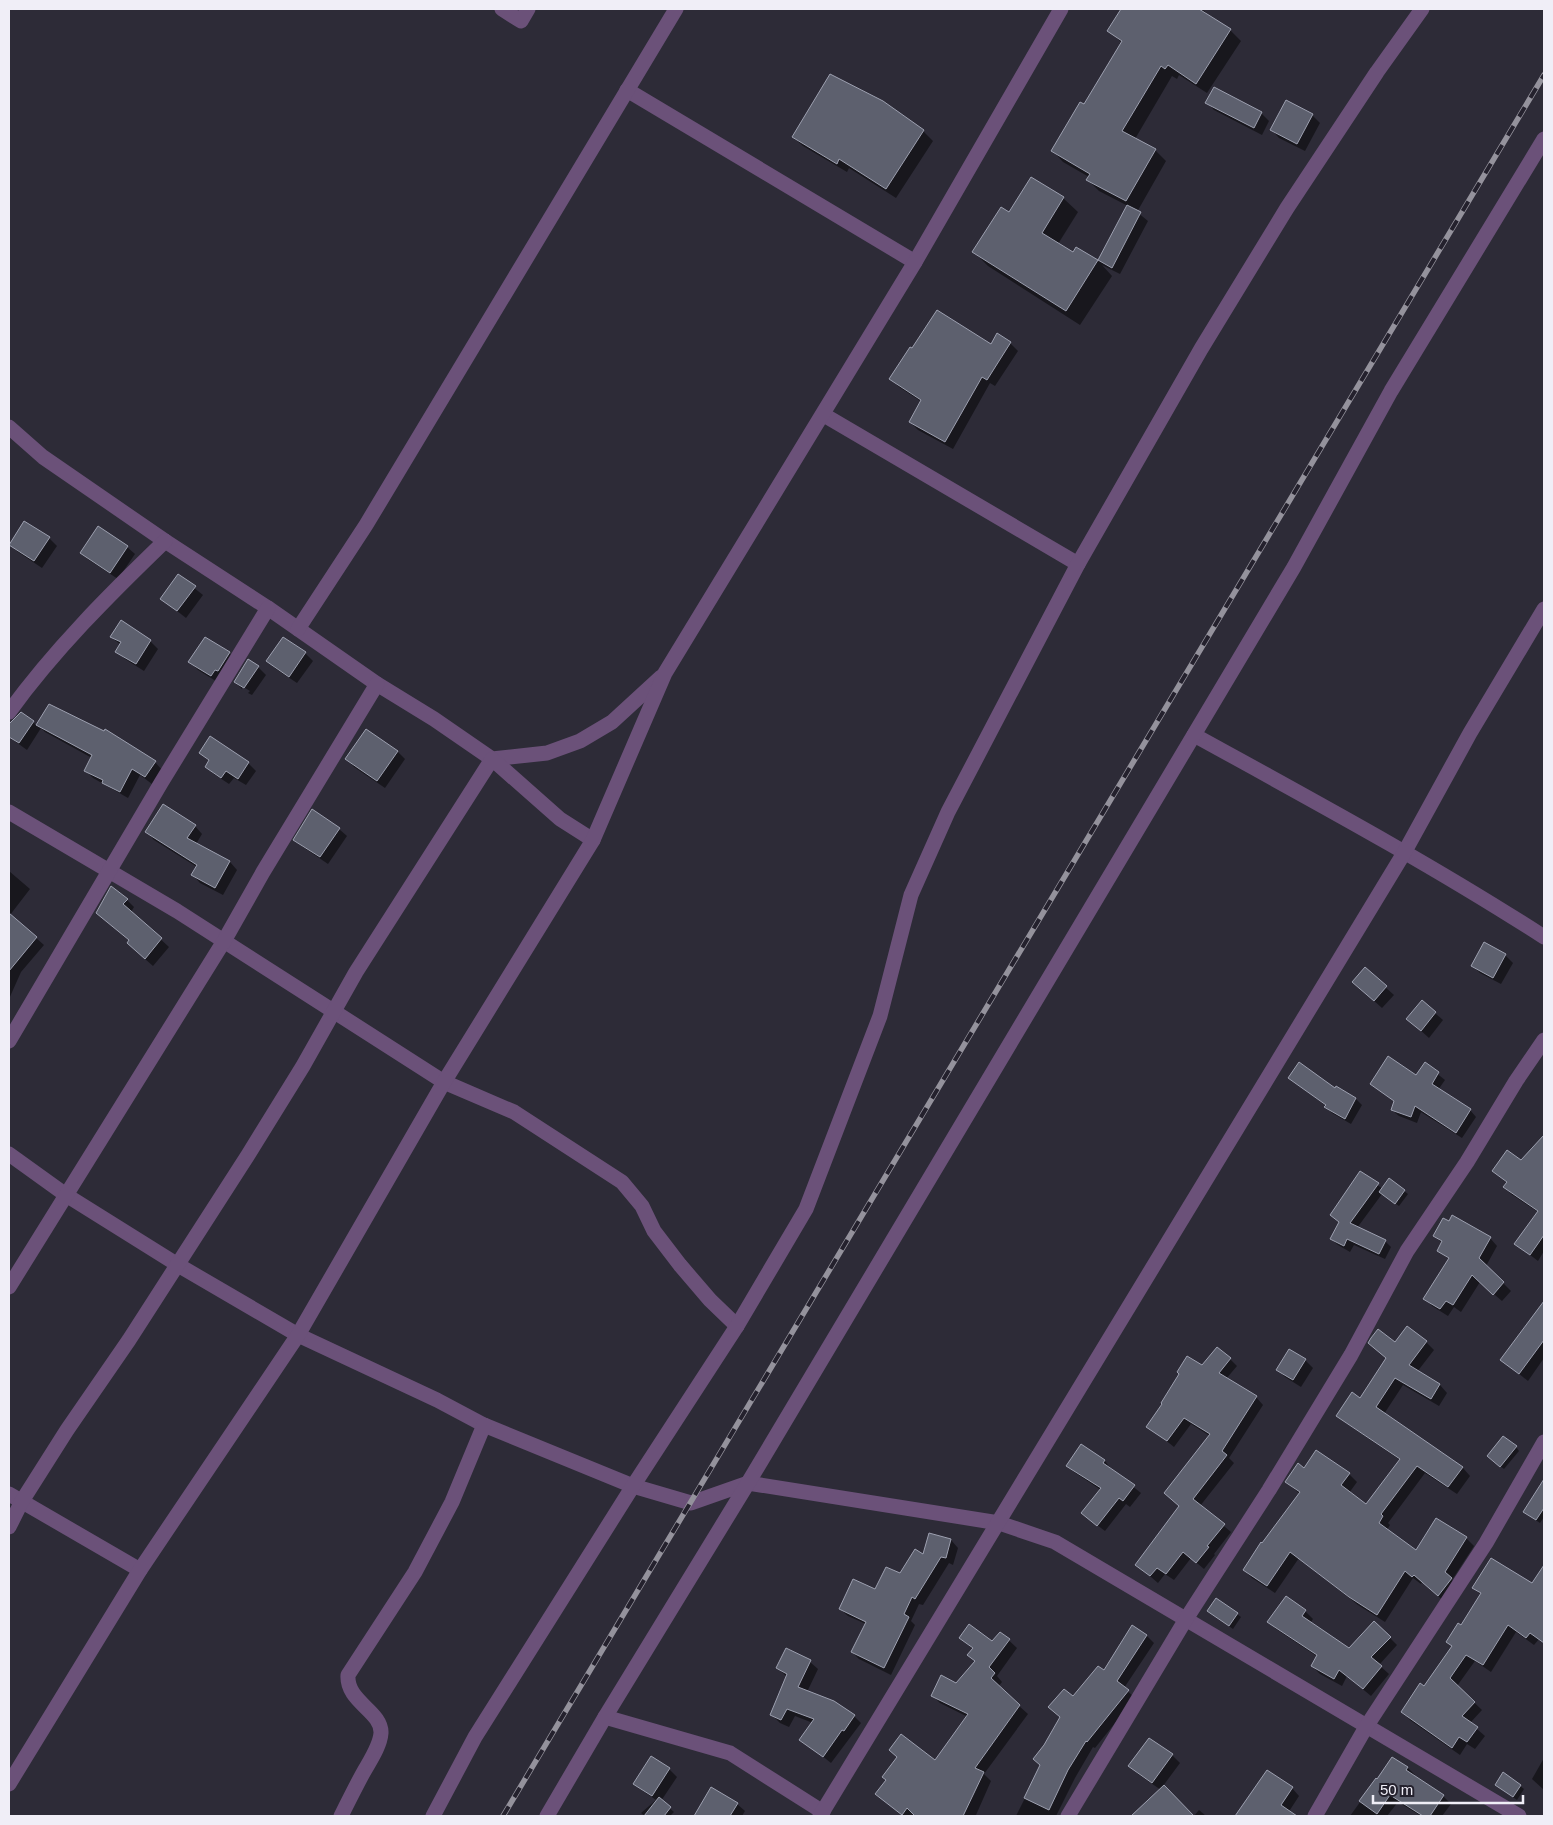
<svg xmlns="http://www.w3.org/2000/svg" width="1553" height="1825" font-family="Arial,sans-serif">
<rect width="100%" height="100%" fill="#2d2b37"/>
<g fill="#0007">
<path d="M1123,9H1202L1212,18L1230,30L1241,41L1207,93L1179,75L1177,79L1172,76L1135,139L1155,150L1166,161L1137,212L1148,221L1120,274L1102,265L1112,276L1080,325L988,266L974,252L1010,214L1032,179L1063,198L1078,212L1058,244L1074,254L1077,249L1098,262L1128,206L1099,191L1088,180L1089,177L1063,162L1053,151L1084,106L1122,43L1109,30Z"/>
<path d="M1215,88L1261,113L1269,121L1262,135L1214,110L1207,102Z"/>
<path d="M882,102L923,131L933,141L896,198L849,168L847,172L803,146L793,137Z"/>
<path d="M1287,102L1312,115L1320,123L1305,151L1279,138L1272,130Z"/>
<path d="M1010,343L1018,351L995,386L990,383L953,449L918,430L910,422L922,402L899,387L891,379L991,345Z"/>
<path d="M25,523L49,538L57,546L42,568L18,552L11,545Z"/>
<path d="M127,547L135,554L118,579L89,560L81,553Z"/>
<path d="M179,576L203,595L186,618L162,599Z"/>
<path d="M122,622L150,641L158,649L144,671L125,659L117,651L121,645L111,637Z"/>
<path d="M284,638L305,653L313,661L297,683L276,669L268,661Z"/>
<path d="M229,653L237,661L219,683L198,670L190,662Z"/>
<path d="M258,667L266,675L252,695L248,693L250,691L242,686V689L235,682Z"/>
<path d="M49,705L105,733L155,762L162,770L152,784L140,775L128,798L93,778L86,771L92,758L45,732L41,728L27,750L9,737V726L11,722H33L37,726Z"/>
<path d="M211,738L248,763L256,771L246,785L234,778L229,784L214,774L207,767L210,762L201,753Z"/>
<path d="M398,752L405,759L385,788L354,767L347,759Z"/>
<path d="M195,826L202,834L196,844L230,862L237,870L223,895L200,883L193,875L197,867L154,840L147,832Z"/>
<path d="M339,829L347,836L328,864L303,847L295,840Z"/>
<path d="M9,871L30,889L10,915L44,945L21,972L9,999Z"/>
<path d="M127,900L134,907L131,912L169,947L153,966L136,951L130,941L105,920Z"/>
<path d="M1505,955L1513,963L1501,984L1480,973L1472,965Z"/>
<path d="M1365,969L1394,995L1382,1008L1353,982Z"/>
<path d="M1422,1002L1443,1020L1429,1038L1408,1019Z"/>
<path d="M1425,1064L1445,1080L1438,1090L1470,1110L1476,1117L1462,1138L1421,1112L1417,1123L1399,1116L1392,1110L1395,1102L1371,1084L1416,1077Z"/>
<path d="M1289,1078L1335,1090L1337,1088L1356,1099L1362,1105L1351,1124L1332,1113L1326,1107L1327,1106Z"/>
<path d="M1544,1136V1251L1538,1261L1516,1244L1538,1212L1511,1194L1505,1187L1508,1183L1493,1171L1521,1161Z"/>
<path d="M1360,1173L1383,1189L1404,1191L1408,1194L1399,1206L1382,1194L1357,1228L1385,1241L1391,1247L1385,1259L1354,1245L1350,1252L1338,1245L1331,1239L1340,1223L1332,1215Z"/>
<path d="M1449,1223L1490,1238L1497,1246L1486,1266L1511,1291L1502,1301L1480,1282L1461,1312L1454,1307L1448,1316L1432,1306L1425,1298L1450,1260L1438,1250L1442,1243L1435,1236Z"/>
<path d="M1543,1305L1544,1358L1528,1381L1502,1360Z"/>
<path d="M1426,1342L1434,1350L1417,1372L1440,1385L1447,1393L1439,1406L1403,1385L1384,1414L1463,1468L1470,1476L1457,1494L1425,1473L1388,1523L1390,1525L1387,1530L1416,1552L1466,1538L1474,1546L1452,1580L1459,1587L1446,1603L1422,1582L1421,1584L1413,1578L1385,1622L1358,1605L1299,1558L1275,1593L1252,1578L1244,1570L1300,1494L1286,1482L1305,1469L1349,1474L1357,1482L1349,1493L1367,1505L1400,1460L1346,1423L1338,1415L1360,1400L1387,1359L1369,1343L1395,1344Z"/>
<path d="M1230,1359L1237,1366L1226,1379L1256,1397L1263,1405L1229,1458L1234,1463L1200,1506L1231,1532L1214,1554L1215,1555L1204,1569L1191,1558L1174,1580L1165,1574L1158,1583L1137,1565L1180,1506L1210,1436L1191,1424L1174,1447L1148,1426L1202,1367Z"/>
<path d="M1305,1360L1313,1368L1301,1387L1285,1377L1278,1370Z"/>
<path d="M1081,1445L1105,1461L1111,1469L1141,1493L1130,1507L1126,1504L1105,1531L1089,1519L1101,1490L1074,1472L1068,1466Z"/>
<path d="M1516,1447L1519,1451L1504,1469L1492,1460Z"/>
<path d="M1536,1493L1544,1498V1517L1540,1523L1524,1512Z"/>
<path d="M930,1535L951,1540L958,1548L953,1565L949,1563L923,1605L919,1604L911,1621L915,1625L891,1675L859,1659L852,1652L866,1624L848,1616L840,1609L876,1591L924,1556Z"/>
<path d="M1541,1572L1544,1576V1643L1539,1639L1534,1645L1516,1632L1491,1672L1475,1661L1457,1686L1482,1710L1470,1723L1485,1736L1475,1749L1467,1744L1460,1755L1410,1720L1403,1712L1424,1687L1453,1647L1461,1627L1481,1595L1474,1587L1532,1585Z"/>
<path d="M1305,1611L1313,1619L1310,1623L1350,1649L1375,1623L1397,1645L1379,1665L1389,1674L1371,1696L1347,1676L1342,1686L1320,1674L1312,1666L1318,1657L1276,1629L1269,1622Z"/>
<path d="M1212,1614H1237L1241,1617L1233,1629Z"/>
<path d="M1133,1627L1147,1636L1154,1643L1124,1688L1135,1698L1095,1748L1093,1747L1075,1778L1056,1816H1016L1041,1766L1045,1745L1073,1698L1104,1672Z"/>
<path d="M1001,1633L1017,1648L997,1676L1002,1682L998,1687L1028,1714L984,1774L991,1781L976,1815L977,1816H903L877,1794L887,1781L935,1762L968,1717L940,1703L932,1695L957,1684L976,1662L974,1650L961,1638L992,1643Z"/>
<path d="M787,1650L810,1662L818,1669L807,1692L854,1716L861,1723L831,1763L801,1739L813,1723L795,1716L789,1727L780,1723L772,1715L787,1677L778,1668Z"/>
<path d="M1172,1755L1180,1763L1163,1786L1192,1816H1132L1161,1790L1138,1774L1130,1766Z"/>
<path d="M1392,1758L1408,1768L1415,1775L1414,1777L1443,1796L1451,1804L1442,1816H1421L1398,1802L1387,1816H1350L1376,1780L1378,1781Z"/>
<path d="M1544,1758V1790L1532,1779Z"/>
<path d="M669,1769L677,1777L661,1801L674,1812L670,1816H645L641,1813L656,1800L643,1791L635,1784Z"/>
<path d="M1520,1786L1524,1789L1517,1800L1500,1788Z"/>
<path d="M1292,1788L1299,1796L1288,1813L1291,1816H1247L1241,1810Z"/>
<path d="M737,1804L745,1811L742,1816H701L697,1812Z"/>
<path d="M1199,1810L1206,1816H1194Z"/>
</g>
<g fill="#5d606e" stroke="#9da0b0">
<path d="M1121,9H1199L1231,29L1196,84L1168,65L1165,69L1161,66L1122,131L1156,149L1126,201L1086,180L1090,174L1051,151L1080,102L1084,104L1122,41L1107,31Z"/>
<path d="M830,74L883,101L924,130L886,189L839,159L837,164L792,137Z"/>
<path d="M1214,87L1262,112L1254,128L1205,103Z"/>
<path d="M1286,100L1313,114L1297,144L1270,130Z"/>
<path d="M1031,177L1064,197L1042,233L1073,252L1076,247L1098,260L1066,311L972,252L1001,207L1009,212Z"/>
<path d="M1127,205L1141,212L1112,268L1098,260Z"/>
<path d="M937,310L991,344L997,333L1011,342L987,380L982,377L945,442L909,422L921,400L889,379L910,347L912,348Z"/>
<path d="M24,521L50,537L34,561L9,545Z"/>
<path d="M98,526L128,546L110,573L80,553Z"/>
<path d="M178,574L196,586L177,611L160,599Z"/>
<path d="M121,620L151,640L136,664L115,652L121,642L110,637Z"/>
<path d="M205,637L230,652L218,671L215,670L211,676L188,662Z"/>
<path d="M283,637L306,652L289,677L266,661Z"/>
<path d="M248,659L259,666L244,688L234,682Z"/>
<path d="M49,704L104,731L105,729L156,761L145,777L132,769L120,792L102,783L103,780L84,771L92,755L36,725Z"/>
<path d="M21,712L34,721L19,743L9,737V724Z"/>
<path d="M366,729L398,751L377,781L345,759Z"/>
<path d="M210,736L249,762L238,779L226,771L221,778L205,767L209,760L199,753Z"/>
<path d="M163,804L196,825L187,838L230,861L215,888L191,875L197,865L145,832Z"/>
<path d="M312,809L340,828L320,857L293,840Z"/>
<path d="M111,886L128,899L123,904L162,938L145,959L127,943L129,940L96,913Z"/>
<path d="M9,913L37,937L9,971Z"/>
<path d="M1484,942L1506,954L1493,978L1471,966Z"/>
<path d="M1365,967L1387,986L1374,1001L1352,982Z"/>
<path d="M1422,1000L1436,1012L1421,1031L1406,1019Z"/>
<path d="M1388,1056L1416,1075L1425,1062L1439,1072L1432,1084L1471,1109L1456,1133L1415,1106L1411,1117L1391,1110L1394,1101L1370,1084Z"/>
<path d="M1299,1062L1335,1088L1336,1086L1356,1098L1345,1119L1324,1107L1326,1105L1288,1078Z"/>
<path d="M1544,1135V1235L1530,1255L1514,1244L1538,1211L1503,1187L1507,1182L1492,1171L1507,1150L1521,1160Z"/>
<path d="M1360,1171L1379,1183L1350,1223L1386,1240L1379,1254L1347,1239L1344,1246L1330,1239L1339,1222L1330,1215Z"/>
<path d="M1389,1178L1405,1190L1395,1204L1379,1192Z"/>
<path d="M1452,1215L1491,1237L1479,1258L1504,1282L1493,1295L1472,1275L1453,1305L1446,1301L1440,1309L1423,1299L1449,1258L1437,1251L1442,1241L1433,1236L1443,1218L1449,1221Z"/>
<path d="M1544,1301V1340L1519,1374L1500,1360Z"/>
<path d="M1407,1326L1427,1341L1409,1365L1440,1384L1431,1399L1395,1378L1376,1407L1463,1467L1448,1487L1417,1466L1381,1514L1383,1516L1379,1523L1416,1550L1436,1518L1467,1537L1445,1572L1452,1578L1438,1596L1414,1575L1412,1577L1405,1571L1377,1615L1349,1597L1290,1552L1267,1586L1243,1570L1261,1542L1262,1543L1300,1492L1285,1482L1298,1463L1304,1468L1316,1450L1350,1473L1341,1485L1366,1504L1400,1459L1336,1416L1352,1392L1360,1398L1386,1358L1368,1343L1371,1338L1378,1329L1395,1342Z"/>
<path d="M1217,1347L1231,1358L1219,1373L1257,1396L1222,1451L1227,1455L1193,1499L1225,1524L1207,1546L1209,1547L1196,1563L1183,1552L1166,1574L1157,1568L1150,1576L1135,1565L1179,1506L1164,1493L1210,1434L1184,1418L1167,1441L1146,1427L1162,1404L1161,1403L1179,1374L1177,1372L1187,1356L1202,1365Z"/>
<path d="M1289,1349L1306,1359L1293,1380L1276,1370Z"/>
<path d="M1503,1436L1517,1446L1500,1467L1487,1456Z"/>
<path d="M1081,1444L1105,1460L1103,1463L1135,1485L1123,1501L1119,1498L1097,1526L1081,1513L1101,1488L1066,1466Z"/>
<path d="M1544,1479V1508L1536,1520L1523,1512Z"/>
<path d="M929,1533L951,1539L946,1558L941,1557L915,1599L912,1597L904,1614L909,1617L884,1668L851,1652L866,1622L839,1609L853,1579L875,1589L886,1567L900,1573L915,1549L923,1554Z"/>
<path d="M1491,1558L1532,1583L1544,1565V1643L1530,1633L1526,1638L1508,1625L1483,1665L1466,1655L1450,1678L1475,1702L1462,1716L1478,1727L1467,1742L1459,1737L1452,1748L1401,1712L1420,1683L1424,1686L1452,1646L1446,1642L1458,1623L1461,1625L1481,1593L1472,1588Z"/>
<path d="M1286,1596L1306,1610L1302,1616L1349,1648L1374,1621L1391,1637L1371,1657L1382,1666L1363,1689L1339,1670L1334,1679L1311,1666L1317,1655L1267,1622Z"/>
<path d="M1216,1598L1238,1613L1229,1626L1207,1611Z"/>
<path d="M969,1624L992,1641L1000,1632L1010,1639L989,1667L995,1673L991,1678L1020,1705L975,1768L984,1772L963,1816H915L907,1808L902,1815L875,1794L886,1780L882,1777L897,1757L889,1750L901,1734L935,1760L968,1714L931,1696L941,1675L956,1683L975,1661L967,1655L973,1648L959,1638Z"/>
<path d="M1132,1625L1147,1635L1117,1681L1129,1690L1087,1742L1086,1741L1068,1770L1049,1810L1024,1798L1040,1765L1033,1759L1044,1745L1060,1717L1048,1707L1064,1689L1073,1696L1098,1666L1104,1670Z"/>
<path d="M786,1648L811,1660L798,1687L834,1701L855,1715L844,1731L842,1730L823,1757L799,1740L814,1719L787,1709L781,1720L770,1715L787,1674L776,1668Z"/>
<path d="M1149,1738L1173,1754L1152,1783L1128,1766Z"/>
<path d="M651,1756L670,1768L652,1796L633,1784Z"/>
<path d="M1392,1757L1408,1767L1406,1770L1444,1795L1430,1816H1423L1390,1795L1377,1814L1359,1801L1376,1778L1377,1779Z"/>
<path d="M1267,1770L1293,1787L1281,1805L1297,1816H1235Z"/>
<path d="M1503,1772L1521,1785L1513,1797L1495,1785Z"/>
<path d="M1164,1785L1194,1816H1131Z"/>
<path d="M711,1787L738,1803L730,1816H694Z"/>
<path d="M659,1797L671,1807L664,1816H644Z"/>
</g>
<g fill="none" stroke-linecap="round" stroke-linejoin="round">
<g stroke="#6b5179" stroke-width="15">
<path d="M502,9L521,21L528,9"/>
<path d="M627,90L915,262"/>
<path d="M824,415L1078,564"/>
<path d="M9,427L43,457L165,541L268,608L377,684L434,719L492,759L547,753L580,741L612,722L661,677"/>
<path d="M298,629L366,525L676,9"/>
<path d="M9,712C54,650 109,595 165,541"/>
<path d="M1194,735C1312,800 1431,864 1544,937"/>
<path d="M9,812L177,911L444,1082L514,1112L622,1182L642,1206L654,1231L680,1265L710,1300L737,1326"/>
<path d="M9,1041L161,783L268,608"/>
<path d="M9,1154L66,1195L178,1265L298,1335L437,1400L484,1425L633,1486L691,1503L748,1483L999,1523L1055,1542L1519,1816"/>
<path d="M9,1287L224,941L263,872L377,684"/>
<path d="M9,1494L140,1570"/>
<path d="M9,1527L22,1501L67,1430L129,1340L248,1155L303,1066L356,972L492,759L560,819L593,840"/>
<path d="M605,1717L730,1753L823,1812"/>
<path d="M9,1784L140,1570L298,1335L444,1082L593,840L665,673L915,262L1061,9"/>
<path d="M341,1816C348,1802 355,1788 362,1775C369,1762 380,1747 381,1733C382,1711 346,1702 348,1675L415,1572L452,1502L484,1425"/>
<path d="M433,1816L475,1737L633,1486L737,1326L806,1209L880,1016L911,895L948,812L1078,564L1201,349L1287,208L1377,72L1422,9"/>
<path d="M547,1816L605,1717L748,1483L1294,567L1391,391L1544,139"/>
<path d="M820,1816L1404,853L1470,733L1544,609"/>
<path d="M1068,1816L1186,1619L1269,1490L1351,1355L1407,1251L1467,1162L1516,1081L1544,1040"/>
<path d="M1315,1816L1366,1727L1486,1543L1544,1442"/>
</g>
<defs>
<path id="rail" d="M503,1816L1544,75"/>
</defs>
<use href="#rail" stroke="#94929c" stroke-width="5.5"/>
<use href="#rail" stroke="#24212d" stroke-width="4" stroke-dasharray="11" stroke-linecap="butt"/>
</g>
<rect width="1553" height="1825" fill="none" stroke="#f0eef7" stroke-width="20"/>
<path d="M1373 1795v8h150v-8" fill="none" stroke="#f0eef7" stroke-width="2.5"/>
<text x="1380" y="1795" font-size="15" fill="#f0eef7" stroke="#24212d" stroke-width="4" paint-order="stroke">50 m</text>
</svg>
